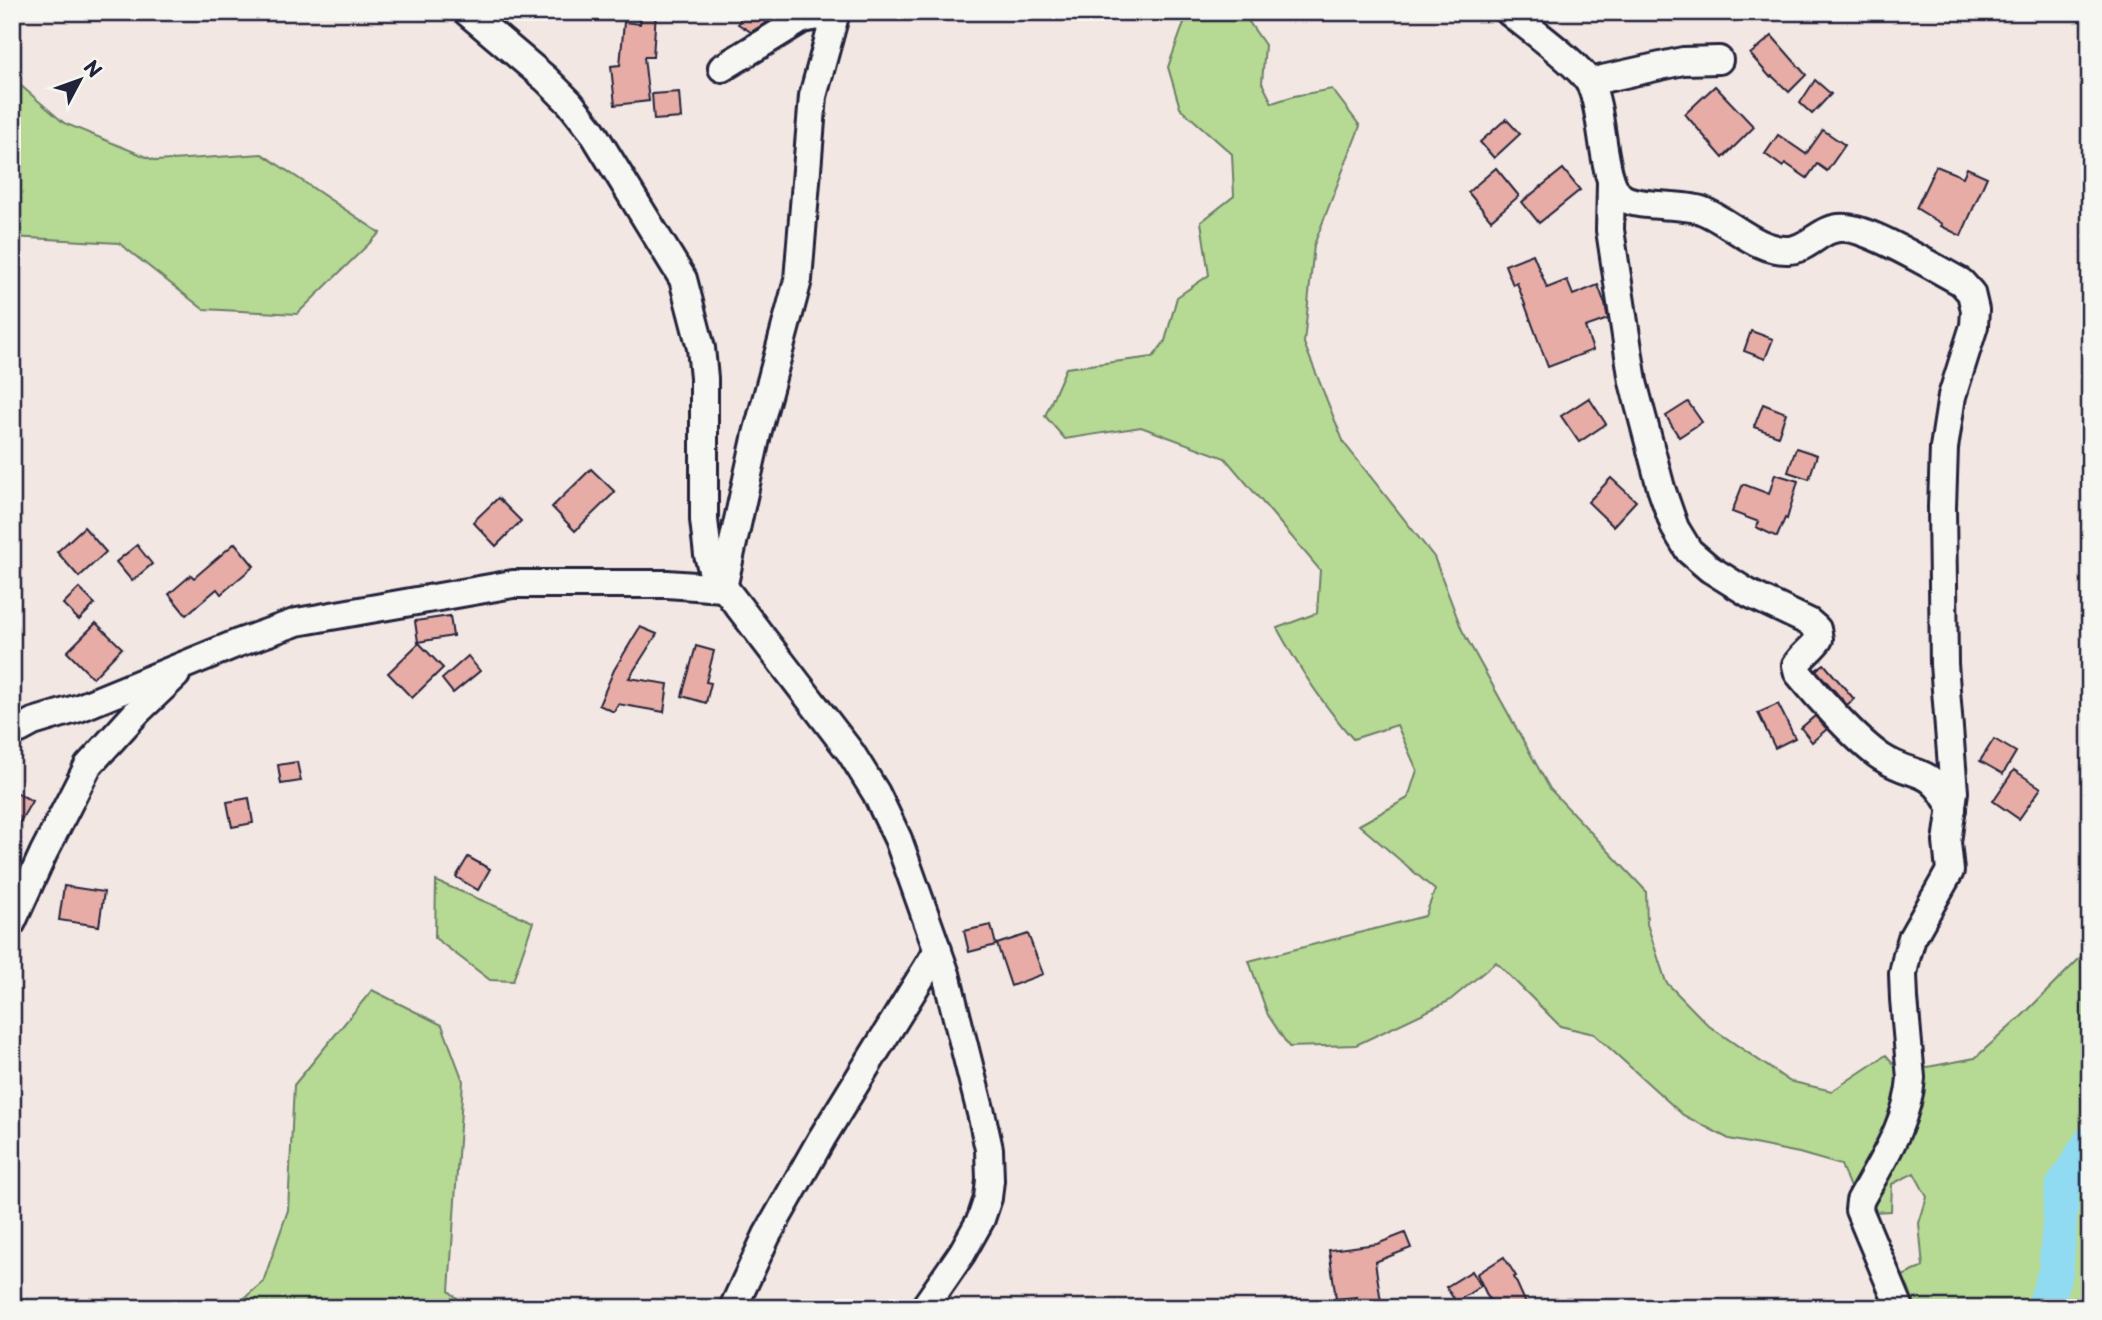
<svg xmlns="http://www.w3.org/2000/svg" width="2102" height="1320" font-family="'Playpen Sans',sans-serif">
<rect width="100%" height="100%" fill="#f3e7e3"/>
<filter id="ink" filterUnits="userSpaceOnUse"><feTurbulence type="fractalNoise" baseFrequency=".0143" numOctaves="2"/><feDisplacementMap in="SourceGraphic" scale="14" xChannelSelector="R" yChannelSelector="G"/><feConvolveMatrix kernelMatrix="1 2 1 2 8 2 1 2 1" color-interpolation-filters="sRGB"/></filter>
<g filter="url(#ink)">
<g fill="#b6d994" stroke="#6c7e68" stroke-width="2">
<path d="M1188,12H1242L1265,45L1262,83L1272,103L1294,96L1332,89L1360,126L1314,245L1304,343L1344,443L1434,557L1462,630L1550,789L1646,891L1647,924L1666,982L1709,1026L1789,1081L1832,1091L1886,1055L1901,1072L1975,1058L2023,1015L2090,948V1308H1910L1900,1277L1923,1267L1919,1223L1927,1197L1914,1173L1892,1184L1891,1211L1871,1212L1857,1205L1841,1165L1799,1153L1729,1139L1683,1115L1594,1034L1560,1026L1496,962L1449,1001L1356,1045L1289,1047L1268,1015L1249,961L1425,916L1435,890L1359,825L1408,798L1417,770L1397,725L1353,739C1323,705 1299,668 1277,628L1317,613L1320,570L1225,458L1141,427L1065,439L1045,416L1066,368L1153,357L1165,341L1177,297L1209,275L1201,222L1234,196L1232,154L1180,108L1168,67Z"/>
<path d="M12,78L64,123L156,161L262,154L380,233L297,314L203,309L119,243L12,237Z"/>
<path d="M436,881L533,922L513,981L490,980L435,938Z"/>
<path d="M372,990L442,1025L463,1081L449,1291L468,1308H233L263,1282L288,1210L294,1085Z"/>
</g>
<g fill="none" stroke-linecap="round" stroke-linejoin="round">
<path stroke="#91dbf2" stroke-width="35" d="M2044,1308L2056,1270L2062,1188L2090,1143"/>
</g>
<g fill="#e6aca5" stroke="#22223b" stroke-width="2">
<path d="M642,12H656L653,57H644L649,101L615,105L611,66L620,65L624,22L640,24Z"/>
<path d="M744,12H775L772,19L751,32L738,24Z"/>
<path d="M1772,36L1806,75L1789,92L1772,76L1770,77L1750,54Z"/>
<path d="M1815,80L1831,94L1812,114L1800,103Z"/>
<path d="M1715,86L1754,127L1723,158L1685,114Z"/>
<path d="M679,92L681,118L654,120L652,94Z"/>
<path d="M1506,119L1520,134L1494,158L1480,142Z"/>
<path d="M1823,130L1845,145L1827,171L1817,164L1807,178L1785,163L1783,167L1765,154L1778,135L1806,154Z"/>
<path d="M1936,166L1963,177L1967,168L1987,177L1961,236L1941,226L1942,224L1916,208Z"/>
<path d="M1496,168L1519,196L1491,220L1468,192Z"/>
<path d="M1563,169L1580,190L1539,223L1522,202Z"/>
<path d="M1533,254L1547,288L1567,280L1573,295L1598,285L1605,304L1608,319L1585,327L1593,350L1548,367L1517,283L1513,285L1505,265Z"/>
<path d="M1751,331L1773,339L1765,359L1744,351Z"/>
<path d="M1589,398L1606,424L1579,442L1561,416Z"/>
<path d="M1688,402L1702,422L1679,437L1666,416Z"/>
<path d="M1763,404L1786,413L1778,436L1754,427Z"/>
<path d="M1796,448L1817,455L1809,479L1788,472Z"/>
<path d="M591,469L615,492L575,531L552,507Z"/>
<path d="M1775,474L1798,481L1787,519L1785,518L1777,537L1756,527L1759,522L1732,512L1743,484L1769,494Z"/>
<path d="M1611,478L1636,501L1613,526L1588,502Z"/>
<path d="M498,498L521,521L496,546L473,522Z"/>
<path d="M84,527L106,552L79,577L57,552Z"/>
<path d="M235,543L254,566L221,594L217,589L186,615L169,594L191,575L194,578Z"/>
<path d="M137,545L152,564L132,581L116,562Z"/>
<path d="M79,588L95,604L79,620L63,604Z"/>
<path d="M450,616L453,636L418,642L415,621Z"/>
<path d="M96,623L122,648L93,678L67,652Z"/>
<path d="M640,627L657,634L629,678L668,684L664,712L618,704L614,712L599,705L614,670Z"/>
<path d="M419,643L443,668L412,698L388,673Z"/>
<path d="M696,646L714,651L706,682L711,683L706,703L682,696Z"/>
<path d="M468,656L480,671L453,693L442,679Z"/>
<path d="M1824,664L1854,699L1847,705L1816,670Z"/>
<path d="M1778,704L1795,738L1775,748L1758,713Z"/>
<path d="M1815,716L1827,729L1812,742L1801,728Z"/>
<path d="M1994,739L2016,752L2003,774L1980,761Z"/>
<path d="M297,762L301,781L281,784L278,765Z"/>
<path d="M2014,770L2041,788L2019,819L1993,801Z"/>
<path d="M12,790L32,801L12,836Z"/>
<path d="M249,798L253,823L232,827L227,802Z"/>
<path d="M468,857L490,869L478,890L456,877Z"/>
<path d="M64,886L104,892L99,926L59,920Z"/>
<path d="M991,925L996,945L969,952L964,931Z"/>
<path d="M1028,934L1043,974L1011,986L997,944Z"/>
<path d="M1405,1233L1411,1248L1375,1262L1382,1308H1353L1357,1297L1336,1299L1329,1250L1377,1244Z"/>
<path d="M1504,1257L1516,1276L1514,1277L1528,1308H1493L1477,1274Z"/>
<path d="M1472,1271L1481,1286L1456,1302L1446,1287Z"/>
</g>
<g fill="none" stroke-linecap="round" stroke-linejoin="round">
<defs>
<g id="minor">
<path d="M467,12L546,79L570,103L592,131L683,279L701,348L704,378V520L708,555L713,573L851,753L876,793L898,839L946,974L982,1117L989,1149L990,1180L988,1198L981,1219L962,1253L924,1308"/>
<path d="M1509,12C1530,29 1576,62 1589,82C1605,109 1600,184 1623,198C1639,208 1680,203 1701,210C1730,221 1756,251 1788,250C1809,250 1822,225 1846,228C1872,230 1935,268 1961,282L1971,293L1975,310L1974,326L1952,396L1944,448L1942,507L1944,664L1954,792L1947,842L1950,871L1912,938L1907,955L1903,974L1904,999L1911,1078C1908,1123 1881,1162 1860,1201L1859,1210L1900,1308"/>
<path d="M722,68L802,19L836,13"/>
<path d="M1589,82L1683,61L1719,60"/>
<path d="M1611,182L1610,230L1633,382L1661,488L1675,528L1689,551L1710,569L1750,594L1809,622L1817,629L1819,639C1812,649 1802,655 1796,665L1798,673C1817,696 1857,741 1881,757C1916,780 1929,763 1952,809"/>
<path d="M12,728L20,729L33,722L79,708L238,643L297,622L513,584H667L723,588L757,434L798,280L813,96L836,12"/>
<path d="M12,922L44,852L88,766L138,711L176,675"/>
<path d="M733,1308L767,1235L822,1138L938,950"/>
</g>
</defs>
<use href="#minor" stroke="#22223b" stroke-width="32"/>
<use href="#minor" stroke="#f6f6f2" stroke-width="26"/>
</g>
</g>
<rect width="2102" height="1320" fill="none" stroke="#f6f6f2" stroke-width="42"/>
<rect x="21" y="21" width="2060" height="1278" fill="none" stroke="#22223b" stroke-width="2.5" filter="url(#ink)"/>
<g transform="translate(80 80) rotate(49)" stroke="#f6f6f2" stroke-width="5" paint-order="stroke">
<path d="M0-5L12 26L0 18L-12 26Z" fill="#22223b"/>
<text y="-10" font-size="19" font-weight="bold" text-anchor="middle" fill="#22223b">N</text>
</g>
</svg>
